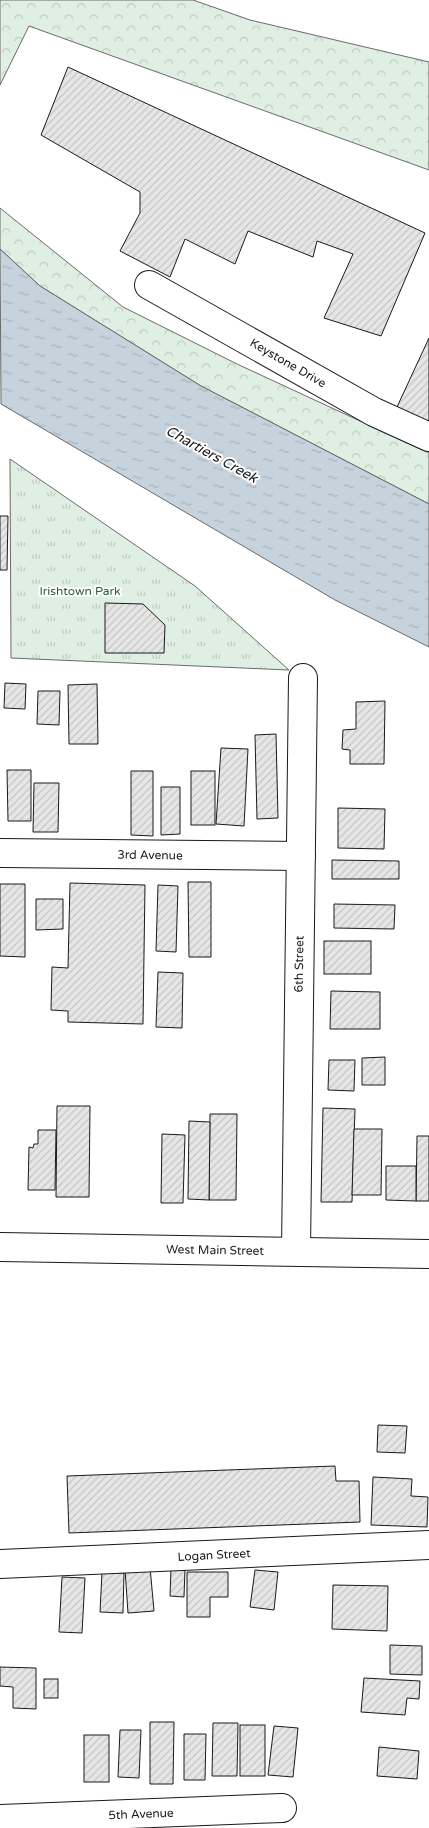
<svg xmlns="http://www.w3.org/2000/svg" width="429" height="1828" font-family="'Varela Round',sans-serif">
<defs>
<pattern id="forest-crowns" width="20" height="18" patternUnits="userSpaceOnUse" patternTransform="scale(1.25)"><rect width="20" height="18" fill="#e0efe3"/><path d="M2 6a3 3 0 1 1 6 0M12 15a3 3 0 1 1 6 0" fill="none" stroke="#c0ccc2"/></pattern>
<pattern id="park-tufts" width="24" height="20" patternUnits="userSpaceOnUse" patternTransform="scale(1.25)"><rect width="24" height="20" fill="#e0efe3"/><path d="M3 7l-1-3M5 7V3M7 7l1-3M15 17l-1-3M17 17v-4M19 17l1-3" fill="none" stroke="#c0ccc2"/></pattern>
<pattern id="water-ripples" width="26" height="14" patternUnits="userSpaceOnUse" patternTransform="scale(1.25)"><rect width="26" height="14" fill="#c6d2dc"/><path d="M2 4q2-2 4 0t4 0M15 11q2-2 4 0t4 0" fill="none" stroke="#aab4bc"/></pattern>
<pattern id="building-hatch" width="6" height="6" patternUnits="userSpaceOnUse" patternTransform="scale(1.25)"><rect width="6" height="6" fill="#e6e6e6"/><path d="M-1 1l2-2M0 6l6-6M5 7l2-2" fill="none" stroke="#c5c5c5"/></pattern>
</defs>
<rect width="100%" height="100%" fill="#fff"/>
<g fill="url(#forest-crowns)" stroke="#6a6a6a">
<path d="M0,0H193L250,20L429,62V170L29,26L0,85Z"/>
<path d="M0,208L123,307L237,364L429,453V504L201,386L40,286L0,249Z"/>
</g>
<path fill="url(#park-tufts)" stroke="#6a6a6a" d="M10,459L195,586L289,670L11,658Z"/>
<path fill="url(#water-ripples)" stroke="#6a6a6a" d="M0,249L40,286L201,386L429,504V647L335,600L1,404Z"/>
<g fill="url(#building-hatch)" stroke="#1a1a1a">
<path d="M68,67L425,233L381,336L324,318L353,254L317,241L313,257L248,231L235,264L185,239L170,277L120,251L140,213V192L41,135Z"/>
<path d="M429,338V423L397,407Z"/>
<path d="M0,516H8L7,570H0Z"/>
<path d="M105,603L143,604L165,625L164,653H105Z"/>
<path d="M5,683L26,684L25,709L4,708Z"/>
<path d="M97,684L98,744H69L68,685Z"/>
<path d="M38,691H60L59,725L37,724Z"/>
<path d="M385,701L384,764H350V750L342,749L343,730L356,729V702Z"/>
<path d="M276,734L278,818L257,819L255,735Z"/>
<path d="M221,748L248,749L244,826L216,824Z"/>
<path d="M7,770H31V821H8Z"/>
<path d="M131,771H153V836L131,835Z"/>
<rect x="191" y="771" width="24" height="54"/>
<path d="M34,783H59L58,832H33Z"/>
<path d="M161,787H180V834L161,835Z"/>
<path d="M338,808L385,809L384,849L338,848Z"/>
<path d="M332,860L399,861V879H332Z"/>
<path d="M188,882H211V957H189Z"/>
<path d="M70,883L145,885L143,1024L68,1022V1011L51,1010L52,967L68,968Z"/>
<path d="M0,884H25V957L0,956Z"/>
<path d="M158,885L178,886L176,952L156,951Z"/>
<path d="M36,899H63V929L36,930Z"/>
<path d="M334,904L395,905L394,929L334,928Z"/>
<rect x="324" y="941" width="47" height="33"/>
<path d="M158,972L183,973L182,1028L156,1027Z"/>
<path d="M331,991L380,992V1029H330Z"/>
<path d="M385,1057V1085H362V1058Z"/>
<path d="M329,1060H355L354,1091L328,1090Z"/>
<path d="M57,1106H90L89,1197H56Z"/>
<path d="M323,1108L355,1109L352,1202H321Z"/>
<path d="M210,1114H237L236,1200H209Z"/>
<path d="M189,1121L210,1122L209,1200L188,1199Z"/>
<path d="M354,1129H382L381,1195H352Z"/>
<path d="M38,1130H56L55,1190H28L29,1147L33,1148L34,1144H38Z"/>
<path d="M162,1134L185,1135L183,1203H161Z"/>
<path d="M417,1136H429V1201H416Z"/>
<path d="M386,1166H416V1201L386,1200Z"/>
<path d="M378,1425L407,1426L405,1453L377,1452Z"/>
<path d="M335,1466L336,1481H359L360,1522L69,1533L67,1476Z"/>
<path d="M373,1477L412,1479L411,1496L428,1497L427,1527L371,1525Z"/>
<path d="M150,1567L154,1611L128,1613L125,1569Z"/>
<path d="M171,1568L185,1569L184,1597L170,1596Z"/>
<path d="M255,1570L278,1572L274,1610L250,1607Z"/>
<path d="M102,1572L124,1573L123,1613L100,1612Z"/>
<path d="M187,1572H228V1597H210V1617H187Z"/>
<path d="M62,1577L85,1578L82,1633L59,1632Z"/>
<path d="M333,1585L388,1586L387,1631L332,1629Z"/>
<path d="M390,1645L422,1646V1675L390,1674Z"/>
<path d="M0,1667L36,1668V1709L13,1708V1687L0,1686Z"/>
<path d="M364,1678L420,1681L419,1699L407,1698L405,1715L361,1712Z"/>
<rect x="44" y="1679" width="14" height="19"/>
<path d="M150,1722H174L173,1784H150Z"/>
<path d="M213,1723H238L237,1776H212Z"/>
<rect x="240" y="1725" width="25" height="51"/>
<path d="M274,1726L298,1728L293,1777L268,1775Z"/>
<path d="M120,1730H141L139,1778L118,1777Z"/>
<path d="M184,1734H206L205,1780H184Z"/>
<rect x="84" y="1735" width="25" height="47"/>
<path d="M379,1747L419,1751L417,1779L377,1776Z"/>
</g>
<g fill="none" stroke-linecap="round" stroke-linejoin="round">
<defs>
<g id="minor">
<path d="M149,285L374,412L429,437"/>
<path d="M0,853L301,856"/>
<path d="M296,1251L303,678"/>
<path d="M0,1564L429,1545"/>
<path d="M0,1819L282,1808"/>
</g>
<path id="major" d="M0,1247L429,1254"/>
</defs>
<use href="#minor" stroke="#1a1a1a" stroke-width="30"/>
<use href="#major" stroke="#1a1a1a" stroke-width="30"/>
<use href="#minor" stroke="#fff" stroke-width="28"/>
<use href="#major" stroke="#fff" stroke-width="28"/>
</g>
<g text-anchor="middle" stroke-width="4" stroke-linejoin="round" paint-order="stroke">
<g font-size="12" fill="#1a1a1a" stroke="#fff">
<text transform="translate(288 363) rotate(30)" y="4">Keystone Drive</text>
<text transform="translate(150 855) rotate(1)" y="4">3rd Avenue</text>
<text transform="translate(299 964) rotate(-89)" y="4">6th Street</text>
<text transform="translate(215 1250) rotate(1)" y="4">West Main Street</text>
<text transform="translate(214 1555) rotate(-3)" y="4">Logan Street</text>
<text transform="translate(141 1814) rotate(-2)" y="4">5th Avenue</text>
</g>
<g font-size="12" fill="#2b5a34" stroke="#fff">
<text x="80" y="595">Irishtown Park</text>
</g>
<g font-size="14" font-style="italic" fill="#1a1a1a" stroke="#fff">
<text transform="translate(212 454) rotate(29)" y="5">Chartiers Creek</text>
</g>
</g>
</svg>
